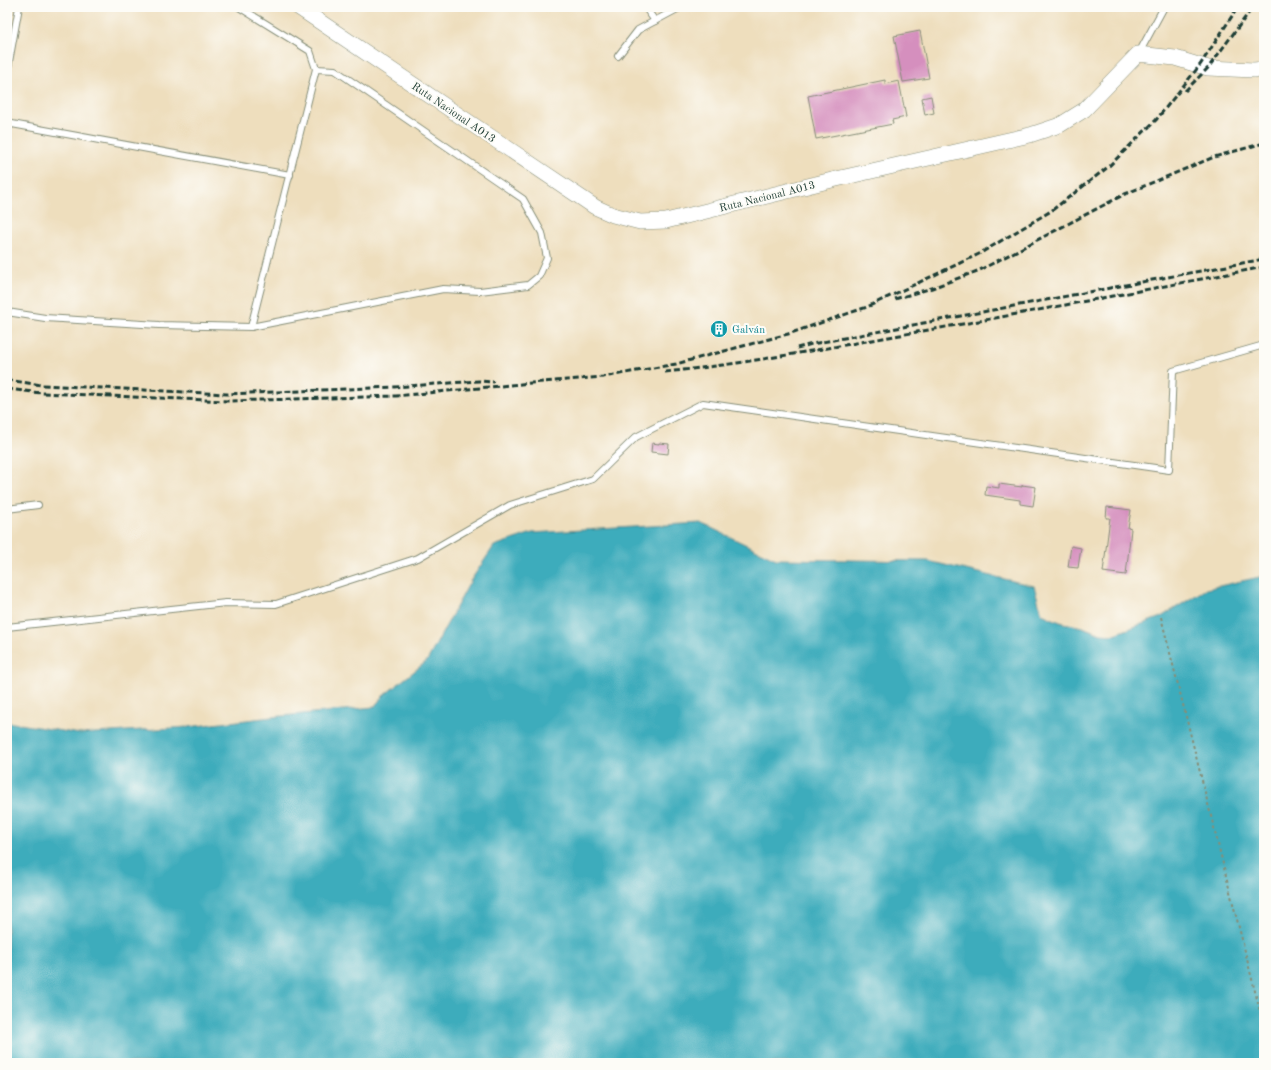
<svg xmlns="http://www.w3.org/2000/svg" width="1271" height="1070" font-family="'Old Standard TT',serif">
<rect width="100%" height="100%" fill="#fdfcf7"/>
<filter id="ink" filterUnits="userSpaceOnUse"><feTurbulence type="fractalNoise" baseFrequency=".025" numOctaves="2"/><feDisplacementMap in="SourceGraphic" scale="8" xChannelSelector="R" yChannelSelector="G"/><feConvolveMatrix kernelMatrix="1 2 1 2 8 2 1 2 1" color-interpolation-filters="sRGB"/></filter>
<filter id="wash" filterUnits="userSpaceOnUse"><feTurbulence type="fractalNoise" baseFrequency=".012" numOctaves="4" result="noise"/><feDisplacementMap in="SourceGraphic" scale="16" xChannelSelector="R" yChannelSelector="G"/><feGaussianBlur stdDeviation="0.9" result="paint"/><feColorMatrix in="noise" values="0 0 0 0 0 0 0 0 0 0 0 0 0 0 0 0 0 1.4 0 .05"/><feComposite in="paint" operator="in"/></filter>
<g filter="url(#wash)">
<rect width="100%" height="100%" fill="#eedebd"/>
<path fill="#3eacbc" stroke="#2e7478" d="M701,523L776,559L928,561L1034,586L1042,614L1060,622L1082,627L1101,634L1112,635L1161,617L1206,589L1264,576V1063H7V722L80,734L188,727L272,717L374,707L383,696L427,661L471,580L494,546L532,533Z"/>
<g id="blocks">
<g fill="#d58fbe">
<path d="M920,31L929,78L903,82L894,36Z"/>
<path d="M885,80V84L899,81L906,117L892,120L893,124L816,139L808,96Z"/>
<path d="M931,96L934,113L925,115L922,98Z"/>
<path d="M652,443L659,444V443L669,444L668,454L651,452Z"/>
<path d="M999,484L1022,487V485L1036,487L1033,506L1020,504V500L985,495L986,486L999,488Z"/>
<path d="M1107,507L1131,510L1128,528L1131,529L1126,575L1103,572L1110,518H1106Z"/>
<path d="M1071,546L1081,548L1078,568L1068,567Z"/>
</g>
</g>
</g>
<g filter="url(#ink)">
<use href="#blocks" fill-opacity="0" stroke="#868e78" stroke-width="1"/>
<g fill="none" stroke-linecap="round" stroke-linejoin="round">
<defs>
<g id="service">
<path d="M239,7L310,51L316,69L251,327"/>
<path d="M645,7L655,21"/>
<path d="M1139,53L1164,7"/>
<path d="M618,56L638,30L681,7"/>
<path d="M7,73L19,7"/>
<path d="M7,127L12,124L290,175"/>
<path d="M7,312L45,318L159,325L251,327L443,289L480,291L528,285L539,276L547,258L542,233L523,199L335,70L316,69"/>
<path d="M7,509L38,505"/>
<path d="M7,627L226,603L276,604L418,558L510,505L593,479L636,437L703,403L1169,470L1173,371L1264,345"/>
</g>
<path id="tertiary" d="M298,7L595,207L613,215L640,222L666,221L832,180L1030,135L1060,125L1084,110L1138,54L1175,58L1208,68L1254,70L1264,69"/>
</defs>
<use href="#service" stroke="#868e78" stroke-width="8"/>
<use href="#tertiary" stroke="#868e78" stroke-width="16"/>
<path stroke="#868e78" stroke-width="2" stroke-dasharray="3 3" stroke-linecap="butt" d="M1161,617L1264,1027"/>
<use href="#service" stroke="#fff" stroke-width="6"/>
<use href="#tertiary" stroke="#fff" stroke-width="15"/>
<g stroke="#1f3d34" stroke-width="3" stroke-dasharray="6 3" stroke-linecap="butt">
<path d="M1185,91L1208,68L1253,7"/>
<path d="M895,299L932,288L980,270L1125,194L1214,157L1264,143"/>
<path d="M797,348L812,344L1264,259"/>
<path d="M665,372C744,364 822,349 900,335C1022,314 1143,290 1264,267"/>
<path d="M7,380L42,385L227,394L394,387L479,381L494,382"/>
<path d="M7,389L41,393L228,401L396,396L531,383L603,377L676,364L788,334L867,307L979,254L1051,211L1108,167L1156,120L1200,65L1238,7"/>
</g>
</g>
</g>
<defs>
<symbol id="building-disc" viewBox="-11 -11 22 22"><circle r="9.5" fill="#0f9aa8" stroke="#fdfcf7"/><path d="M-4-6H4V6H1V3H-1V6H-4ZM-2.5-4.3h1.7v1.8h-1.7ZM.8-4.3h1.7v1.8H.8ZM-2.5-1h1.7V.8h-1.7ZM.8-1h1.7V.8H.8Z" fill="#fff"/></symbol>
</defs>
<g fill-rule="evenodd">
<use href="#building-disc" x="709" y="319" width="20" height="20"/>
</g>
<g text-anchor="middle" stroke-width="4" stroke-linejoin="round" paint-order="stroke">
<g font-size="11" fill="#1f3d34" stroke="#fdfcf7">
<text transform="translate(454 112) rotate(34)" y="4">Ruta Nacional A013</text>
<text transform="translate(767 196) rotate(-14)" y="4">Ruta Nacional A013</text>
</g>
<g font-size="11" fill="#0d838f" stroke="#fdfcf7" text-anchor="start">
<text x="732" y="333">Galván</text>
</g>
</g>
<rect width="1271" height="1070" fill="none" stroke="#fdfcf7" stroke-width="24"/>
</svg>
